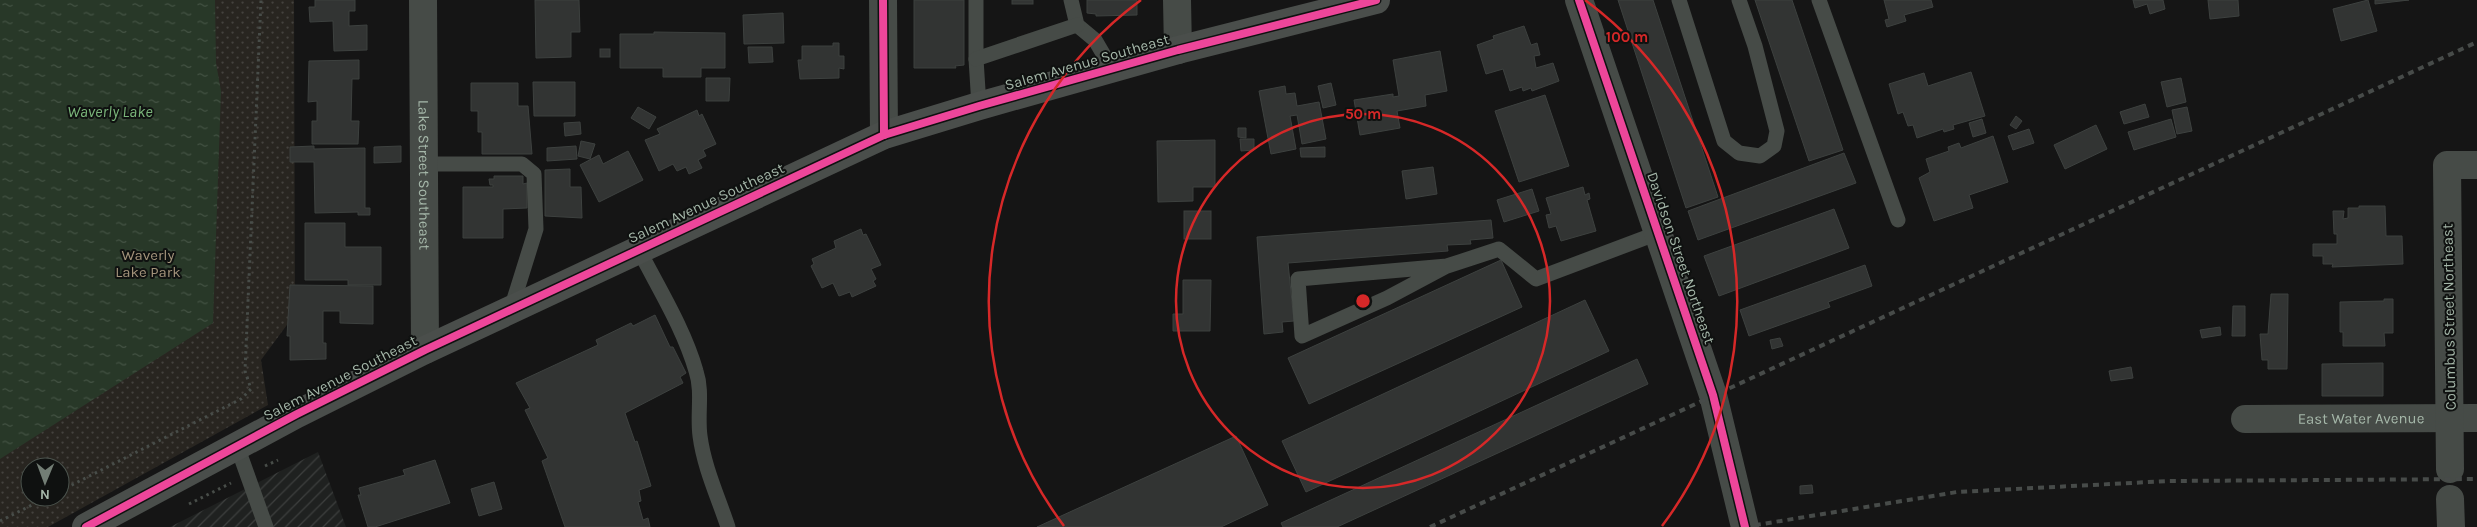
<svg xmlns="http://www.w3.org/2000/svg" width="2477" height="527" font-family="Karla,sans-serif">
<defs>
<pattern id="industrial-furrows" width="10" height="10" patternUnits="userSpaceOnUse" patternTransform="scale(1.25)"><rect width="10" height="10" fill="#1f2120"/><path d="M-1 1l2-2M0 10L10 0M9 11l2-2" fill="none" stroke="#3d3f3e"/></pattern>
<pattern id="park-dots" width="8" height="8" patternUnits="userSpaceOnUse" patternTransform="scale(1.25)"><rect width="8" height="8" fill="#282520"/><path d="M2 2h.1M6 6h.1" fill="none" stroke="#44423e" stroke-width="1.8" stroke-linecap="round"/></pattern>
<pattern id="water-ripples" width="26" height="14" patternUnits="userSpaceOnUse" patternTransform="scale(1.25)"><rect width="26" height="14" fill="#283828"/><path d="M2 4q2-2 4 0t4 0M15 11q2-2 4 0t4 0" fill="none" stroke="#445344"/></pattern>
</defs>
<rect width="100%" height="100%" fill="#151515"/>
<path fill="url(#industrial-furrows)" d="M318,452L346,527H170Z"/>
<path fill="url(#park-dots)" fill-rule="evenodd" d="M0,0H294L295,314L261,360L268,405L48,527H0ZM30,467H60V497H30Z"/>
<path fill="url(#water-ripples)" d="M0,0H215L216,63L221,91L213,323L0,459Z"/>
<g fill="#323433" stroke="#3d413f">
<path d="M315,0H355V11H349V26L367,25V50L334,51L333,21L310,22L309,7H315Z"/>
<path d="M535,0H579L580,32H571V57L536,58Z"/>
<path d="M914,0H964V65L955,66L956,68H914Z"/>
<rect x="1012" y="0" width="21" height="4"/>
<path d="M1087,0H1137V15L1096,16V14L1087,13Z"/>
<path d="M1618,0H1653L1718,197L1686,208Z"/>
<path d="M1755,0H1792L1843,150L1809,161Z"/>
<path d="M1884,0H1931L1933,7L1904,15L1906,21L1887,27L1885,20L1889,19Z"/>
<path d="M2133,0H2163L2165,9L2150,14L2147,4L2135,8Z"/>
<path d="M2208,0H2238L2239,16L2210,19Z"/>
<path d="M2368,0L2377,31L2341,41L2333,9Z"/>
<path d="M2375,0H2409L2375,4Z"/>
<path d="M783,13L784,43L744,44L743,15Z"/>
<path d="M1524,26L1531,45L1537,43L1540,55L1534,56L1536,68L1553,63L1559,81L1532,91L1531,88L1523,91L1522,87L1510,91L1503,69L1486,74L1477,45L1494,39L1493,36Z"/>
<path d="M654,32L725,33V68H701V77H663V68H620V34H654Z"/>
<path d="M833,43H839V56H844V69L839,68V78L800,79L798,60H802V46H833Z"/>
<path d="M748,47H772L773,62L749,63Z"/>
<rect x="600" y="49" width="10" height="8"/>
<path d="M1440,51L1447,91L1425,95L1426,106L1397,111L1400,128L1360,135L1354,100L1393,94V97L1399,96L1393,60Z"/>
<path d="M359,60V79H352L351,121H359L358,144H312V121H317V101L308,102L309,61Z"/>
<path d="M1971,72L1985,116L1953,125L1954,129L1944,132L1943,129L1917,138L1913,125L1908,126L1903,112L1898,114L1889,84L1924,73L1928,86Z"/>
<path d="M706,78H730L729,101H706Z"/>
<path d="M2181,78L2186,102L2167,107L2161,82Z"/>
<path d="M533,82H575V116H534Z"/>
<path d="M471,83H518V106H528L532,154H482V132H478V111H471Z"/>
<path d="M1331,83L1336,105L1323,108L1318,86Z"/>
<path d="M1285,86L1286,94L1295,93L1297,106L1319,102L1326,139L1302,144L1297,115L1290,116L1296,149L1271,154L1259,91Z"/>
<path d="M1545,95L1569,166L1519,182L1495,111Z"/>
<path d="M2145,104L2149,117L2124,124L2120,112Z"/>
<path d="M638,107L656,117L649,129L631,118Z"/>
<path d="M2187,107L2192,131L2177,134L2172,110Z"/>
<path d="M697,110L699,116L702,114L716,144L703,150L706,156L698,160L702,168L689,174L686,167L677,171L673,164L659,171L645,140L660,134L657,129Z"/>
<path d="M2016,116L2022,121L2016,129L2010,125Z"/>
<path d="M1982,119L1986,133L1973,137L1969,123Z"/>
<path d="M2171,119L2176,137L2134,150L2128,132Z"/>
<path d="M580,122L581,134L565,136L564,123Z"/>
<path d="M2096,125L2107,149L2065,169L2054,145Z"/>
<path d="M1238,128H1246V138L1238,137Z"/>
<path d="M2029,129L2034,143L2013,150L2008,136Z"/>
<path d="M1993,136L2008,182L1969,195L1973,208L1934,221L1919,178L1930,172L1926,159L1949,151L1948,147L1959,143L1961,148Z"/>
<path d="M1240,139H1254V150L1241,151Z"/>
<path d="M1215,140V187H1193V201L1158,202L1157,141Z"/>
<path d="M581,141L595,144L590,159L578,156Z"/>
<path d="M314,146V149L365,148V208H370V215H358V212L315,213L314,162H290V147Z"/>
<path d="M401,146V162L374,163V147Z"/>
<path d="M576,146L577,159L547,161V148Z"/>
<path d="M1325,147V157H1301L1300,148Z"/>
<path d="M628,151L643,180L599,202L580,165L599,155L603,164Z"/>
<path d="M1844,153L1856,183L1698,240L1688,211Z"/>
<path d="M1433,167L1437,194L1406,199L1402,171Z"/>
<path d="M570,169V187H581L582,218L545,216V170Z"/>
<path d="M494,176H523V184L527,183V208L503,209V238H463V187H493V185H490L489,179H494Z"/>
<path d="M1583,187L1585,195L1589,193L1590,199L1587,200L1596,231L1561,241L1556,226L1549,228L1546,215L1551,214L1546,198Z"/>
<path d="M1532,189L1539,211L1504,222L1497,200Z"/>
<path d="M2359,206H2385L2386,236H2402L2403,264L2332,267L2333,264H2323V256H2313V244H2337V234H2334L2333,211H2344L2343,219L2348,218V208H2359Z"/>
<path d="M1834,209L1849,248L1719,296L1704,256Z"/>
<rect x="1184" y="211" width="27" height="28"/>
<path d="M1491,220L1493,238L1470,240L1471,244L1447,245L1448,251L1288,263L1294,321L1282,322L1283,332L1264,334L1257,237Z"/>
<path d="M305,223H345V247H381V285H348V280H305Z"/>
<path d="M861,229L863,235L866,234L881,265L871,269L876,279L873,281L876,286L852,297L850,292L839,296L833,283L822,288L811,266L814,264L812,259L836,248L834,241Z"/>
<path d="M1501,260L1522,307L1309,404L1288,358Z"/>
<path d="M1865,265L1872,286L1828,302L1830,307L1749,336L1740,310Z"/>
<path d="M1183,280H1211L1210,331H1173V314H1183Z"/>
<path d="M290,285L373,286V324L340,323V311H323V343H326V359L290,360V336H287Z"/>
<path d="M2271,294H2288L2287,369H2268V360H2262L2260,334H2268Z"/>
<path d="M2384,299H2393V333H2384L2385,346H2343V332H2340V302L2384,301Z"/>
<path d="M1585,300L1609,351L1306,492L1282,441Z"/>
<path d="M2233,306H2245V336H2232Z"/>
<path d="M655,315L670,347H673L686,373L680,377L683,383L625,413L635,442L637,441L651,486L639,490L641,501L638,502L643,520L648,518L650,527H565L542,461L548,458L525,410L530,408L516,383L598,345L596,340L631,323L633,326Z"/>
<path d="M2220,327L2221,335L2202,338L2200,330Z"/>
<path d="M1780,338L1783,346L1772,349L1770,340Z"/>
<path d="M1637,359L1648,384L1337,527H1283L1281,523Z"/>
<path d="M2383,363V396H2322V364Z"/>
<path d="M2131,367L2133,378L2111,381L2109,371Z"/>
<path d="M1236,436L1268,505L1221,527H1037Z"/>
<path d="M435,460L450,503L375,527H368L358,495H361L359,488L405,475L403,470Z"/>
<path d="M494,482L502,509L479,516L471,489Z"/>
<path d="M1812,485L1813,493L1800,494V486Z"/>
</g>
<g fill="none" stroke-linecap="round" stroke-linejoin="round">
<g stroke="#484d49" stroke-width="3" stroke-dasharray="2.5 4" stroke-linecap="butt">
<path d="M265,466L278,460"/>
<path d="M60,491L241,399L251,389L245,371L261,0"/>
<path d="M189,504L231,483"/>
<path d="M0,521L48,497"/>
</g>
<g stroke="#464b47" stroke-width="15">
<path d="M976,0V59L979,106"/>
<path d="M1071,0L1077,25L1095,40L1112,69"/>
<path d="M1679,0L1724,141L1739,153L1760,156L1774,146L1777,131L1755,46L1739,0"/>
<path d="M1819,0L1898,220"/>
<path d="M976,59L1077,25"/>
<path d="M424,164H522L534,174L536,229L511,309"/>
<path d="M639,250C659,289 684,329 696,371C703,392 697,414 700,436C704,467 718,497 728,527"/>
<path d="M1447,266L1387,298L1302,336L1298,279L1447,266L1499,249L1536,279L1658,233"/>
<path d="M237,446L266,527"/>
</g>
<g stroke="#464b47" stroke-width="28">
<path id="s1" d="M423,0L425,350"/>
<path d="M1177,0L1178,50"/>
<path id="s2" d="M2245,419L2477,418"/>
<path d="M2450,469L2447,165H2477"/>
<path d="M2450,499L2451,527"/>
</g>
<g stroke="#464b47" stroke-width="28">
<path d="M883,0L884,135"/>
<path d="M1579,0L1713,395L1745,527"/>
</g>
<path stroke="#4a4e4b" stroke-width="28" d="M86,527L297,414L425,350L884,135L979,106L1178,50L1376,0"/>
<g stroke="#474b49" stroke-width="4" stroke-dasharray="6 5" stroke-linecap="butt">
<path d="M1430,527L2477,42"/>
<path d="M1744,527L1957,492L2169,481L2477,479"/>
</g>
<defs>
<g id="cycleway">
<path d="M883,0L884,135"/>
<path d="M1579,0L1713,395L1745,527"/>
<path d="M86,527L297,414L425,350L884,135L979,106L1178,50L1376,0"/>
</g>
</defs>
<use href="#cycleway" stroke="#0f1110" stroke-width="11"/>
<use href="#cycleway" stroke="#ed469a" stroke-width="8"/>
</g>
<g fill="none" stroke="#d62828" stroke-width="2.5">
<circle cx="1363" cy="301" r="187"/>
<path d="M1064 526A374 374 0 0 1 1141 0M1585 0A374 374 0 0 1 1662 526"/>
</g>
<g text-anchor="middle" stroke-width="4" stroke-linejoin="round" paint-order="stroke">
<g font-size="15" fill="#a5b7a9" stroke="#0f1110">
<text transform="translate(1087 62) rotate(-16)" y="5">Salem Avenue Southeast</text>
<text dy="5" stroke="none"><textPath href="#s1" startOffset="175">Lake Street Southeast</textPath></text>
<text transform="translate(706 203) rotate(-25)" y="5">Salem Avenue Southeast</text>
<text transform="translate(1681 258) rotate(71)" y="5">Davidson Street Northeast</text>
<text transform="translate(2449 317) rotate(-91)" y="5">Columbus Street Northeast</text>
<text transform="translate(340 378) rotate(-27)" y="5">Salem Avenue Southeast</text>
<text dy="5" stroke="none"><textPath href="#s2" startOffset="116">East Water Avenue</textPath></text>
</g>
<g font-size="15" fill="#a3937b" stroke="#0f1110">
<text x="148" y="260">Waverly<tspan x="148" dy="17">Lake Park</tspan></text>
</g>
<g font-size="16" font-style="italic" fill="#7ab57a" stroke="#0f1110">
<text x="110" y="117">Waverly Lake</text>
</g>
</g>
<circle cx="1363" cy="301" r="8" fill="#d62828" stroke="#0f1110" stroke-width="2.5"/>
<g font-size="15" text-anchor="middle" font-weight="bold" fill="#d62828" stroke="#0f1110" stroke-width="4" stroke-linejoin="round" paint-order="stroke">
<text x="1627" y="42">100 m</text>
<text x="1363" y="119">50 m</text>
</g>
<g transform="translate(45 482) rotate(181)"><circle r="24" fill="#0f1110" stroke="#4b534d"/>
<path d="M0-4L9 19L0 12L-9 19Z" fill="#737e75"/>
<text y="-8" font-size="14" font-weight="bold" text-anchor="middle" fill="#a5b7a9">N</text>
</g>
</svg>
